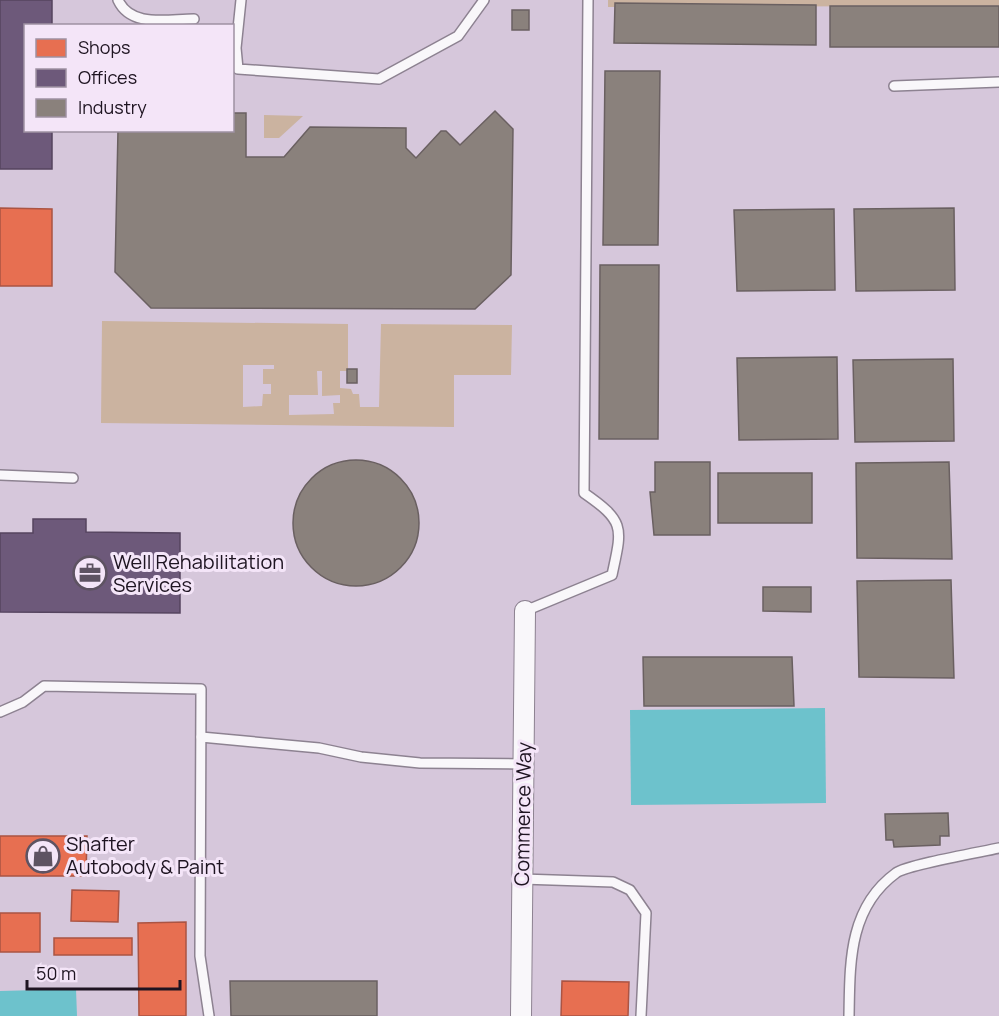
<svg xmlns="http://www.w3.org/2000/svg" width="999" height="1016" font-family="Manrope,sans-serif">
<rect width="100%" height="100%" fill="#d6c7db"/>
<g fill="#cbb3a0" fill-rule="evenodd">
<path d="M608,0H999V6L608,7Z"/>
<path d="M264,115L303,116L279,138H264Z"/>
<path d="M102,321L348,324V371H340V388L351,389L353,394H359L360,407H379L381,324L512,325L511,375H454V427L101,423ZM243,365H274V369H263V384H271V394H263L262,406L243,407ZM317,371H322V396L340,395V403H333L334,414L289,415V395H318Z"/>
</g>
<g fill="#6dc2cc">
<path d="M825,708L826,803L631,805L630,710Z"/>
<path d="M76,989L77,1016H0V991Z"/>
</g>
<g fill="#e76f51" stroke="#ab5443" stroke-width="1.5">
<path d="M0,208L52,209V286H0Z"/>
<path d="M0,836H87L86,876H0Z"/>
<path d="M72,890L119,891L118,922L71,921Z"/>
<rect x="0" y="913" width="40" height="39"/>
<path d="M186,922V1016H139L138,923Z"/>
<rect x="54" y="938" width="78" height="17"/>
<path d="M562,981L629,982L628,1016H561Z"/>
</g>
<g fill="#6d597a" stroke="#55445f" stroke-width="1.5">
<path d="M0,0H52V26H26V130H52V169H0Z"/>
<path d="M33,519H86V532L180,533V613L0,612V533H33Z"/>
</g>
<g fill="#8a817c" stroke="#6a6061" stroke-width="1.5">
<path d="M615,3L816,5V45L614,43Z"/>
<rect x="830" y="6" width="169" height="41"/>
<rect x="512" y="10" width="17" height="20"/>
<path d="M605,71H660L658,245H603Z"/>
<path d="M495,111L513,129L511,275L475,309L151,308L115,272L118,130H232V113H246V157H284L310,127L406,128V148L416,158L441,131H446L460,145Z"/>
<path d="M954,208L955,290L856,291L854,209Z"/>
<path d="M834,209L835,290L737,291L734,210Z"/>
<path d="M600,265H659L658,439H599Z"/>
<path d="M837,357L838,439L739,440L737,358Z"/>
<path d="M953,359L954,441L855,442L853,360Z"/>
<rect x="347" y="369" width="10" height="14"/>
<circle cx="356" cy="523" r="63"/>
<path d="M655,462H710V535H654L650,492H655Z"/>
<path d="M949,462L952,559L857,558L856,463Z"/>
<rect x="718" y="473" width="94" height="50"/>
<path d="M951,580L954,678L859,677L857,581Z"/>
<path d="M763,587H811V612L763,611Z"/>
<path d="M643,657H792L794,706H644Z"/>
<path d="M948,813L949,836H940V845L894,847L893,840H886L885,814Z"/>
<path d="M230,981H377V1016H231Z"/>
</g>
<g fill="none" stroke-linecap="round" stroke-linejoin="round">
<defs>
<g id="lane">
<path d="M118,0C131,28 167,19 194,19"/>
<path d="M241,0L236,48L238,69L379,79L458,36L484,0"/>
<path d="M894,86L999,82"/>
<path d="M0,475L73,478"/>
<path d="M525,611L612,575C622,528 626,522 584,493L588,0"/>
<path d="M0,712L23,702L44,686L201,689L200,956L209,1016"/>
<path d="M201,737L319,748L361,757L420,763L523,764"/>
<path d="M522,879L613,882L630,890L646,913L641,1016"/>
<path d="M849,1016C850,964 848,908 896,873C906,865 981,852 999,848"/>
</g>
<path id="street" d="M521,1016L525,611"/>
</defs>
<use href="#lane" stroke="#8d8291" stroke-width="12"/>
<use href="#street" stroke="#8d8291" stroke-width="22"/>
<use href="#lane" stroke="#f9f7fa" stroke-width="9"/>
<use href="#street" stroke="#f9f7fa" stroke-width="20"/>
</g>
<defs>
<symbol id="office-ring" viewBox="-11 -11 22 22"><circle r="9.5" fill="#f4e5f8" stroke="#5e5362" stroke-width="1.5"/><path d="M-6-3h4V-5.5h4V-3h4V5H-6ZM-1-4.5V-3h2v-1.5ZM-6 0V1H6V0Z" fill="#5e5362"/></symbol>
<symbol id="shop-ring" viewBox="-11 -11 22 22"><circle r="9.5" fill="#f4e5f8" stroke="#5e5362" stroke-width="1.5"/><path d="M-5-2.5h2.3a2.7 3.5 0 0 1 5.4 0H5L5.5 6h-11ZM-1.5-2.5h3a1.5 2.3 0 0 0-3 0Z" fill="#5e5362"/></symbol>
</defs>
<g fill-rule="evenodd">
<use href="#office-ring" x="71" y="554" width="38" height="38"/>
<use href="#shop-ring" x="24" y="837" width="38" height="38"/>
</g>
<g text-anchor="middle" stroke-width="6" stroke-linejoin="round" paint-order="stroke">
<g font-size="20" fill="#1e1421" stroke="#f4e5f8" text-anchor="start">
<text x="113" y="569">Well Rehabilitation<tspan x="113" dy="23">Services</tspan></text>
<text x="66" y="851">Shafter<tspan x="66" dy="23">Autobody &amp; Paint</tspan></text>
</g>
<g font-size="20" fill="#1e1421" stroke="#f4e5f8">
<text transform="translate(523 814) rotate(-89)" y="7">Commerce Way</text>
</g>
</g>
<rect x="24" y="24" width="210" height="108" fill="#f4e5f8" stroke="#9e91a2" stroke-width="1.5"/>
<rect x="36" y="39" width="30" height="18" fill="#e76f51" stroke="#9e91a2" stroke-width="1.5"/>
<text x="78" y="54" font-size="18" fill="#1e1421">Shops</text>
<rect x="36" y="69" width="30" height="18" fill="#6d597a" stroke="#9e91a2" stroke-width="1.5"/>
<text x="78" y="84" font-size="18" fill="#1e1421">Offices</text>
<rect x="36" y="99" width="30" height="18" fill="#8a817c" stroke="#9e91a2" stroke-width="1.5"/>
<text x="78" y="114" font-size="18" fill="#1e1421">Industry</text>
<path d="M27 980v9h153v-9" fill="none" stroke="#1e1421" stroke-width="3"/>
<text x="36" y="980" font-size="18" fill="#1e1421" stroke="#f4e5f8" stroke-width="4.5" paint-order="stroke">50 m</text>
</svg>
